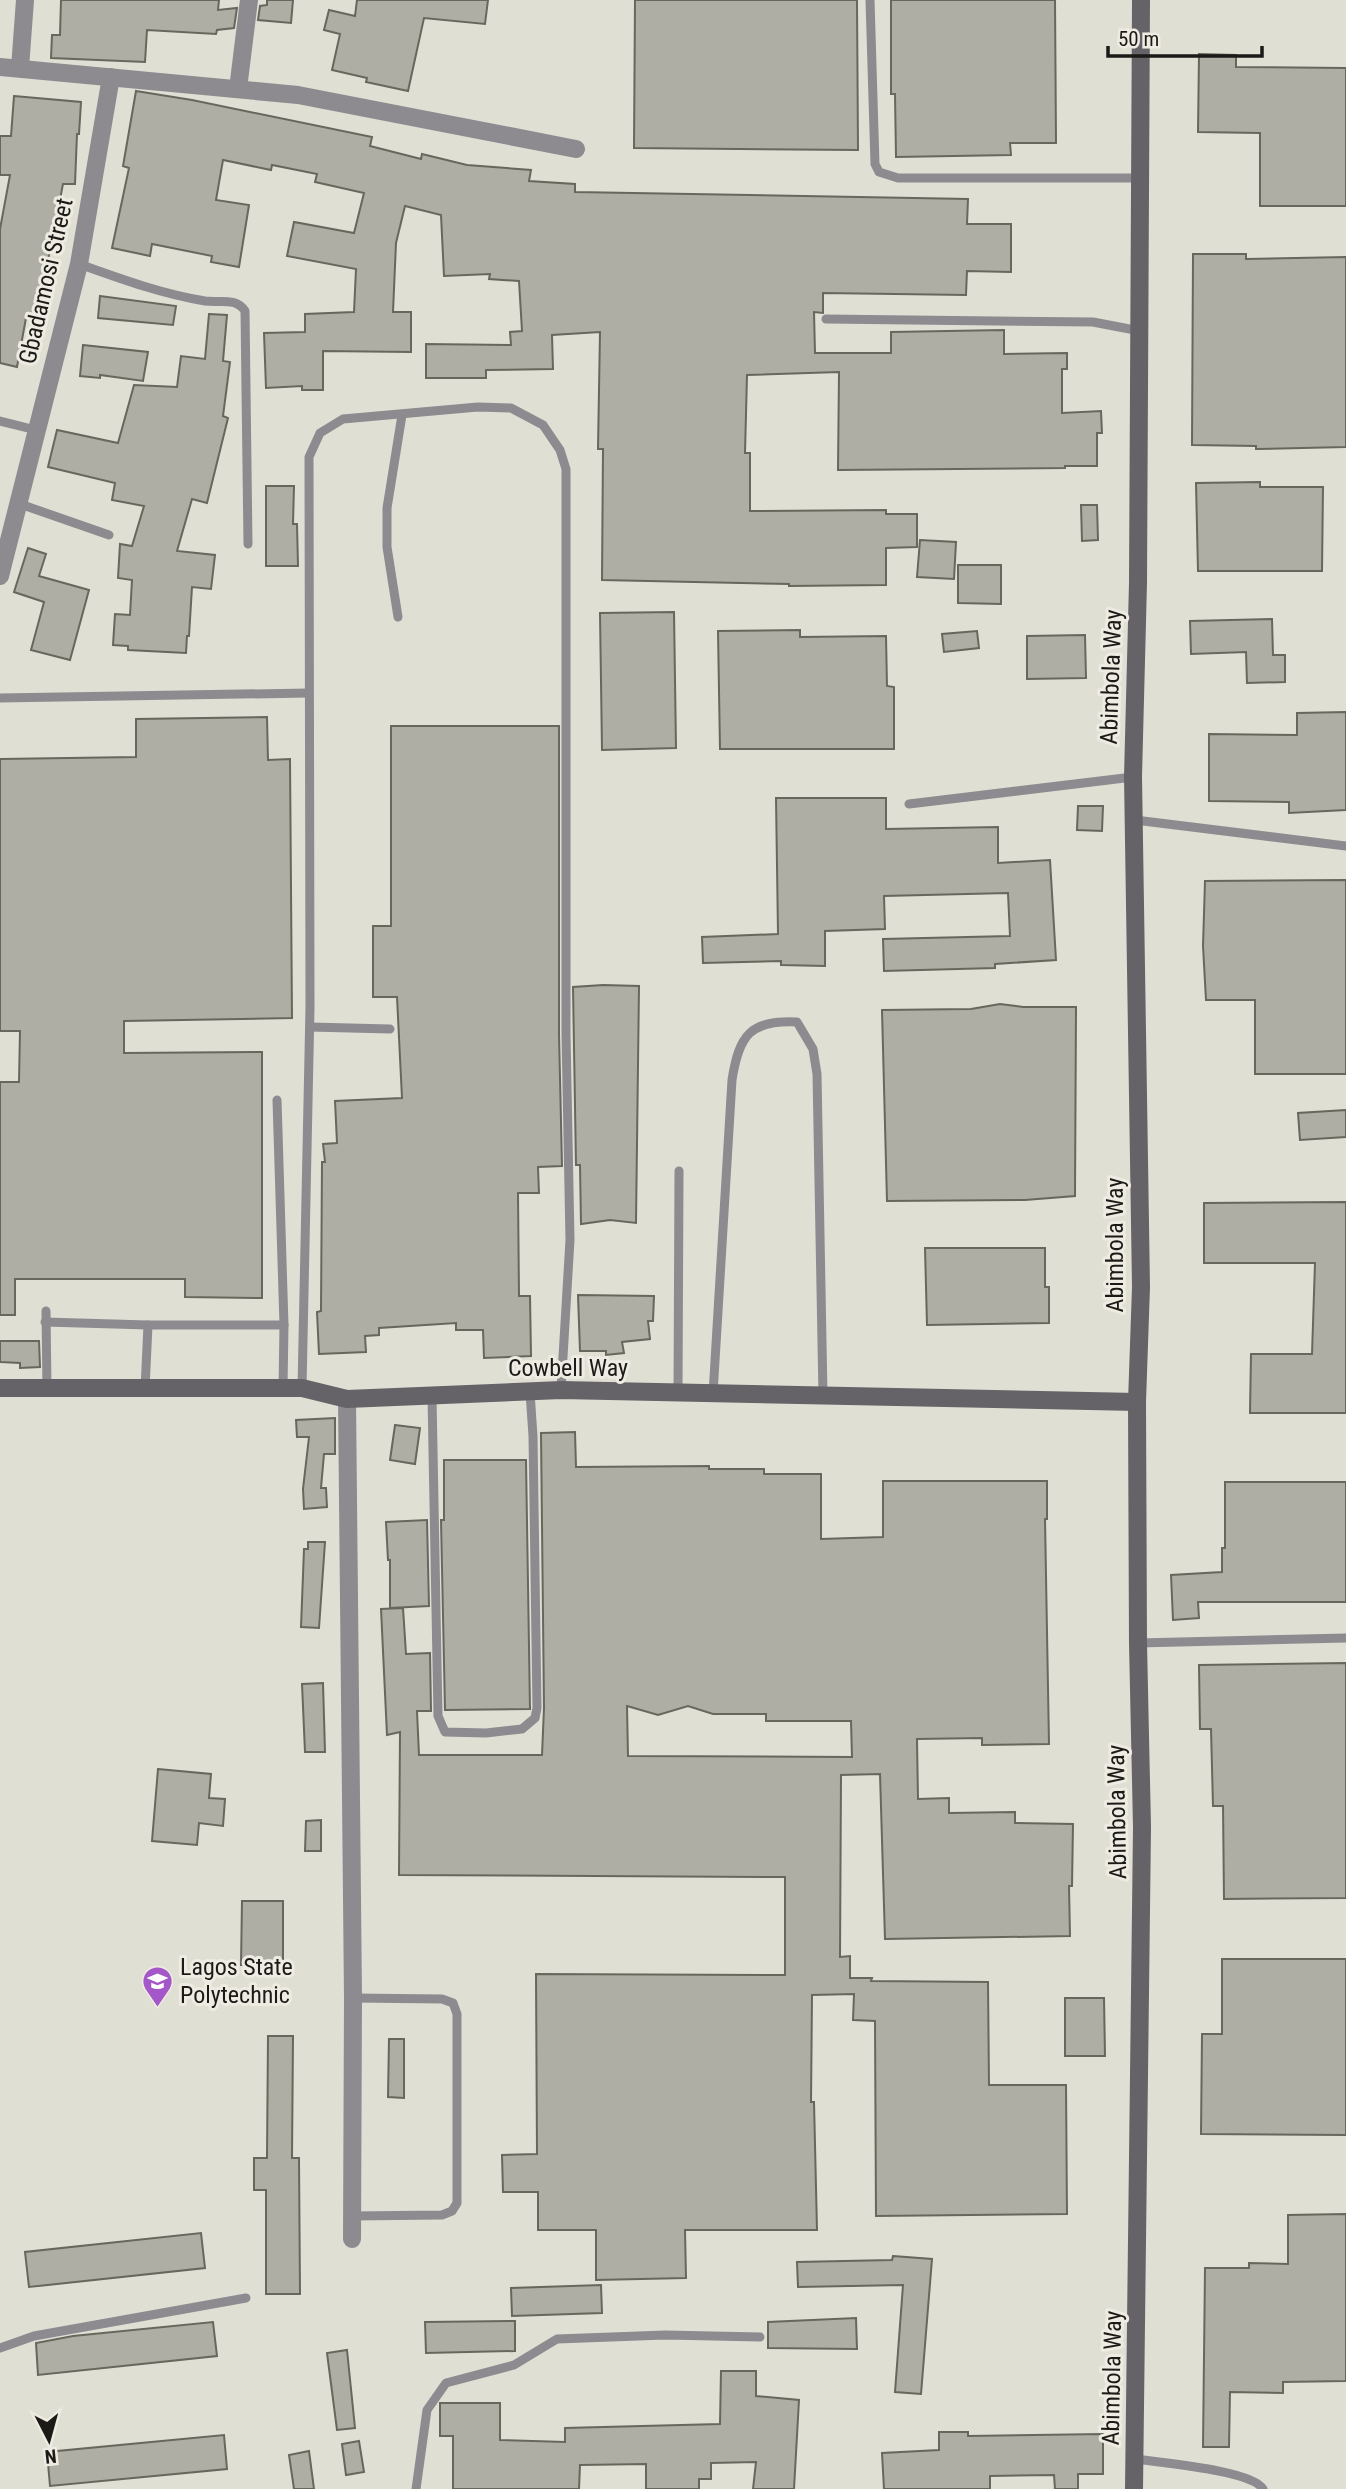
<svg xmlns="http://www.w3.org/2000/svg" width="1346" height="2489" font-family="'Roboto Condensed',sans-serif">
<rect width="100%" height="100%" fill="#e0dfd4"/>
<g fill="#afaea4" stroke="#68675d" stroke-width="2" fill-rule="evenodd">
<path d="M61,0H219L218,10L237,8L234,28L217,30L216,34L147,30L145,62L51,58L52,35H60Z"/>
<path d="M267,0H293L291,23L258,20L260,6L267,5Z"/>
<path d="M357,0H488L485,24L424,18L408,91L366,82L367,78L332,70L340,34L324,30L329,10L355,16Z"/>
<path d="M635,0H857L858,150L634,148Z"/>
<path d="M891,0H1055L1056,143H1010L1011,155L896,157L895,94H891Z"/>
<path d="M1199,54L1236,55V67L1346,68V206H1260V133L1198,132Z"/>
<path d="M136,91L192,100L372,137L370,146L421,159L422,154L467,165L531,170L529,181L575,184V192L968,199L967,224H1011V272L967,271L966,295L823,293V313L814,312L815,353H891V332L1004,330V354L1067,353V369H1062V413L1101,411L1102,433H1097V466H1065V468L838,470L839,372L747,375L745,453H750V511L886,510V514H917V547L886,548V585L789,586V584L602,580L603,449H598L600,332L552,335L553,369L486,370V378H426V344L511,345L510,332L522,331L519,281L489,279L490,274L444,276L441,215L405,206L396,243L393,312H411V352L323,351V390H302V386L266,388L264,333L305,332V314L354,312L356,269L287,256L294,222L354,233L364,193L315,182L317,174L272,165L271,170L223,160L216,200L249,205L239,267L211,262L212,256L152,244L150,256L112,248L129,168L123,166Z"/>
<path d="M14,96L81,102L79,134H77L75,184H63L46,270H44L36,301H39L34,320L26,318L17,367L0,363V229L10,175H0V136H11Z"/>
<path d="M1193,254H1246V259L1346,257V447L1256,449V446L1192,445Z"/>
<path d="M100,296L176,306L173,325L98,318Z"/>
<path d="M209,314L227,315L223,361L230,362L223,416L228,418L207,503L192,499L177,551L215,555L211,589L192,587L189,636H187L186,653L128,650V646L113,645L115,614L130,615L132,580L118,578L120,544L132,546L144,506L112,500L115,483L48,467L57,430L118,443L134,385L177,387L181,356L205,359Z"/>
<path d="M83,345L148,352L143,381L100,375V378L80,376Z"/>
<path d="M1260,482V487H1323L1322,571H1198L1196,483Z"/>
<path d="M266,486H294L293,524H297L298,566H266Z"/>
<path d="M1081,505H1097L1098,540L1082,541Z"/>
<path d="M920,540L956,542L954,579L917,577Z"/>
<path d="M28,548L46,554L39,576L89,590L70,660L31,650L44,602L14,592Z"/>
<path d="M958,565H1001V604L958,603Z"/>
<path d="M674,612L676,748L602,750L600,613Z"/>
<path d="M1272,619L1273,655H1285V682L1247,683L1246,652L1191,654L1190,621Z"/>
<path d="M800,630V637L886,636L887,686L894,687V749H720L718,631Z"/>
<path d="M977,631L979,648L944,652L942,634Z"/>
<path d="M1085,635L1086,678L1027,679V636Z"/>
<path d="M1346,712V810L1289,813V802L1209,801V734L1297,735V713Z"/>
<path d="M267,717L268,760L290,759L292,1018L124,1021V1053L262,1052V1298L185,1297V1279H15V1315H0V1082H19L20,1031H0V759L136,757V719Z"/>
<path d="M391,726H559V1034L562,1166L538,1167L539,1193H518L519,1296H530L531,1356L484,1358L483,1330H456V1323L379,1328V1335L365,1336L366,1352L319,1354L317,1312L321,1311L322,1162H325L323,1144L337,1143L335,1101L402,1098L397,997H373V926H391Z"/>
<path d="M776,798H886V829L998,827V863L1050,860L1056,960L995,964V968L884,971L883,939L1010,936L1008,893L884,896L885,929L825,931V966L781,965V961L703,963L702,937L778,934Z"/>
<path d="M1078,806H1103L1102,831L1077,830Z"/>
<path d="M1346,880V1074H1255V1000H1206L1203,946L1205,881Z"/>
<path d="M603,985L639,986L636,1223L610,1220L581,1224L580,1165H576L573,987Z"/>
<path d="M1000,1004L1023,1007H1076L1075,1196L1025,1200L887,1201L882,1010L971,1009Z"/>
<path d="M1346,1110V1137L1300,1140L1298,1113Z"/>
<path d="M1346,1202V1413H1250L1251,1354H1312L1315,1263H1204V1203Z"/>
<path d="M925,1248H1045V1287H1049V1323L927,1325Z"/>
<path d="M578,1295L654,1296L653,1321H648L650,1339L622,1342L624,1353L606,1355V1351H580Z"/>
<path d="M0,1341H39L40,1367L20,1368V1363L0,1362Z"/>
<path d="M335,1418V1454H324L321,1488H326L327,1507L304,1509L303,1489L309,1437H297L296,1420Z"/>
<path d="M395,1425L420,1428L415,1464L390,1460Z"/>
<path d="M575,1432L576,1467L709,1466V1469H764V1474H821V1539L883,1537V1481H1047V1519H1045L1049,1744L982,1745V1738L917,1739L918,1799L949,1798V1813L1015,1812V1823L1073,1824L1072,1886H1069L1070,1936L885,1939L880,1774L841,1775L840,1957L850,1956V1978H872L871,1981L988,1982L989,2085H1066L1067,2214L876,2216L875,2021L853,2020L854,1994L812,1995L811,2102H814L817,2230H685L686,2278L596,2280V2230H538V2192H503L502,2155L537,2154L536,1974L785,1975V1877L399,1875L400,1732L387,1735L381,1609L403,1608L406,1654L430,1653L431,1711H417L419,1755H542L544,1708L541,1433ZM627,1706L658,1715L688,1706L713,1714H766V1721H851L852,1757L628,1756Z"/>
<path d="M444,1460H526L530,1709L445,1710L441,1520H444Z"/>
<path d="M1225,1482H1346V1602H1198L1199,1618L1173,1620L1171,1575L1222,1572V1548H1225Z"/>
<path d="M427,1520L429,1606L390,1608V1560H388L386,1522Z"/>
<path d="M308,1542H325L319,1628L301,1627L304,1549H308Z"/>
<path d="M1346,1663V1898L1224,1899L1223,1806H1213L1211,1729H1200L1199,1665Z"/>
<path d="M323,1683L325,1752H305L302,1684Z"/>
<path d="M158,1769L211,1774L209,1798L225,1799L223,1826L199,1823L197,1845L152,1841Z"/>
<path d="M321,1820V1851H305L306,1821Z"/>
<path d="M242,1901H283V1966L241,1965Z"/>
<path d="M1222,1959H1346V2135L1201,2134L1202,2034H1222Z"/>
<path d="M1065,1998H1104L1105,2056H1065Z"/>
<path d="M268,2036H293L292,2158H299L300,2294H266V2190H254V2158H267Z"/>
<path d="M389,2039H404V2098L388,2097Z"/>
<path d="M1346,2214V2381L1283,2382V2393L1230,2392L1229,2447H1203L1205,2268H1249V2263L1288,2264V2215Z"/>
<path d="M201,2233L205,2268L29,2287L25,2252Z"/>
<path d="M893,2256L932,2259L921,2394L895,2392L903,2285L798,2287L797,2262L892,2260Z"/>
<path d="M601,2285L602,2313L512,2316L511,2288Z"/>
<path d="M856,2318L857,2349L768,2348V2322Z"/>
<path d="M515,2321V2351L426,2353L425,2322Z"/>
<path d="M213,2322L217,2356L38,2375L36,2343L73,2336Z"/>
<path d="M347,2350L355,2428L337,2430L327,2353Z"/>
<path d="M721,2371H756V2396L799,2400L794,2489H753L756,2462L711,2463V2479H699V2489H646V2464L580,2465L579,2489H453V2436H440V2403H500V2440L565,2442V2428L720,2424Z"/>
<path d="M939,2432H968V2436L1103,2434V2474H1078V2489H1055L1054,2475L990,2476V2489H884L882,2453L939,2450Z"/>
<path d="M224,2435L227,2469L50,2486L47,2452Z"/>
<path d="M359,2441L364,2472L346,2475L342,2444Z"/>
<path d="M309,2451L314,2489H294L289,2455Z"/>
</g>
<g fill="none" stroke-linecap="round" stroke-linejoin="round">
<g stroke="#8d8b8f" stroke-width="9">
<path d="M870,0L875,164L879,172L898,178H1141"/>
<path d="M79,264C121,279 162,294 205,301C220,303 236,297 245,311L248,544"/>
<path d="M826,319L1093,322L1140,331"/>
<path d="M0,421L36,430"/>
<path d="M20,504L109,535"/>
<path d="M398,617L387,547V508L402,415"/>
<path d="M0,698L308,693"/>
<path d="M909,804L1133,777"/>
<path d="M1135,820L1346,846"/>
<path d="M310,1027L390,1029"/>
<path d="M277,1100L284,1325L283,1388"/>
<path d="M46,1311L47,1389"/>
<path d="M45,1322L148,1325H284"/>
<path d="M302,1388L310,1007L309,457L320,433L343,419L478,407L511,408L543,425L560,450L566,469V1034L570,1240L561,1390"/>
<path d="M145,1389L148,1325"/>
<path d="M678,1394L679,1171"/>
<path d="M713,1394L732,1080C739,1035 750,1020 797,1022L813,1049L817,1074L823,1396"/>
<path d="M432,1396L438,1716L445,1732L486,1733L522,1729L535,1718L537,1708L533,1436L530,1392"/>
<path d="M1138,1643L1346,1638"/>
<path d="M352,2216L442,2215L452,2211L457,2203V2014L453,2003L442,1999L353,1998"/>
<path d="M0,2348L34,2336L246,2298"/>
<path d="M1136,2459C1160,2463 1252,2470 1263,2489"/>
<path d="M416,2489L427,2410L446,2383L514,2365L557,2339L665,2335L760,2337"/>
</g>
<g stroke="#8d8b8f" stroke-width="18">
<path d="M0,67L298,95L576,149"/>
<path d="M20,68L25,0"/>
<path d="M238,89L249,0"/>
<path d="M0,576L79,264L111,77"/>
<path d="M347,1399L353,1998L352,2239"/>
</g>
<g stroke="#666368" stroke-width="18">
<path d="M0,1388H302L347,1399L561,1390L1137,1402"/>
<path d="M1134,2489L1142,1827L1138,1643L1137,1402L1141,1287L1133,777L1138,583L1141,0"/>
</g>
</g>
<defs>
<symbol id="university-pin" viewBox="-11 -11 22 30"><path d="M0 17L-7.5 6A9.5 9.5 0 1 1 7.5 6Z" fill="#a357c9" stroke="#eeece2"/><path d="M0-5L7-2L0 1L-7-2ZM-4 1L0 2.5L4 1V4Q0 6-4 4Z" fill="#fff"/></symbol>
</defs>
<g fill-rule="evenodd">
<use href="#university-pin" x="140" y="1964" width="35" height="47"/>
</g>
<g text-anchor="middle" stroke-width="6" stroke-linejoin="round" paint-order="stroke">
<g font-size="24" fill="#1b1a17" stroke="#eeece2">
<text transform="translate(46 281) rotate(-77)" y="8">Gbadamosi Street</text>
<text transform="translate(1111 677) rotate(-88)" y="8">Abimbola Way</text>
<text transform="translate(1115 1245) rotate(-90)" y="8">Abimbola Way</text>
<text x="568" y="1376">Cowbell Way</text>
<text transform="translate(1117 1812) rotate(-91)" y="8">Abimbola Way</text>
<text transform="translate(1112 2378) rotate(-89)" y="8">Abimbola Way</text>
</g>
<g font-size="24" fill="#1b1a17" stroke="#eeece2" text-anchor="start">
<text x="180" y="1975">Lagos State<tspan x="180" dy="28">Polytechnic</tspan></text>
</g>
</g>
<g transform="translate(49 2440) rotate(174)" stroke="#eeece2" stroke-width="5" paint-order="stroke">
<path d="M0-5L12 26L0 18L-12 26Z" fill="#1b1a17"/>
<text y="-10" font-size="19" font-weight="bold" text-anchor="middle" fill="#1b1a17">N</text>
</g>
<path d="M1108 46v10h154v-10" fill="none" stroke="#1b1a17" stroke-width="3.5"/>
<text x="1118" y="46" font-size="21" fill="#1b1a17" stroke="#eeece2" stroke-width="5" paint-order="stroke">50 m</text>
</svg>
